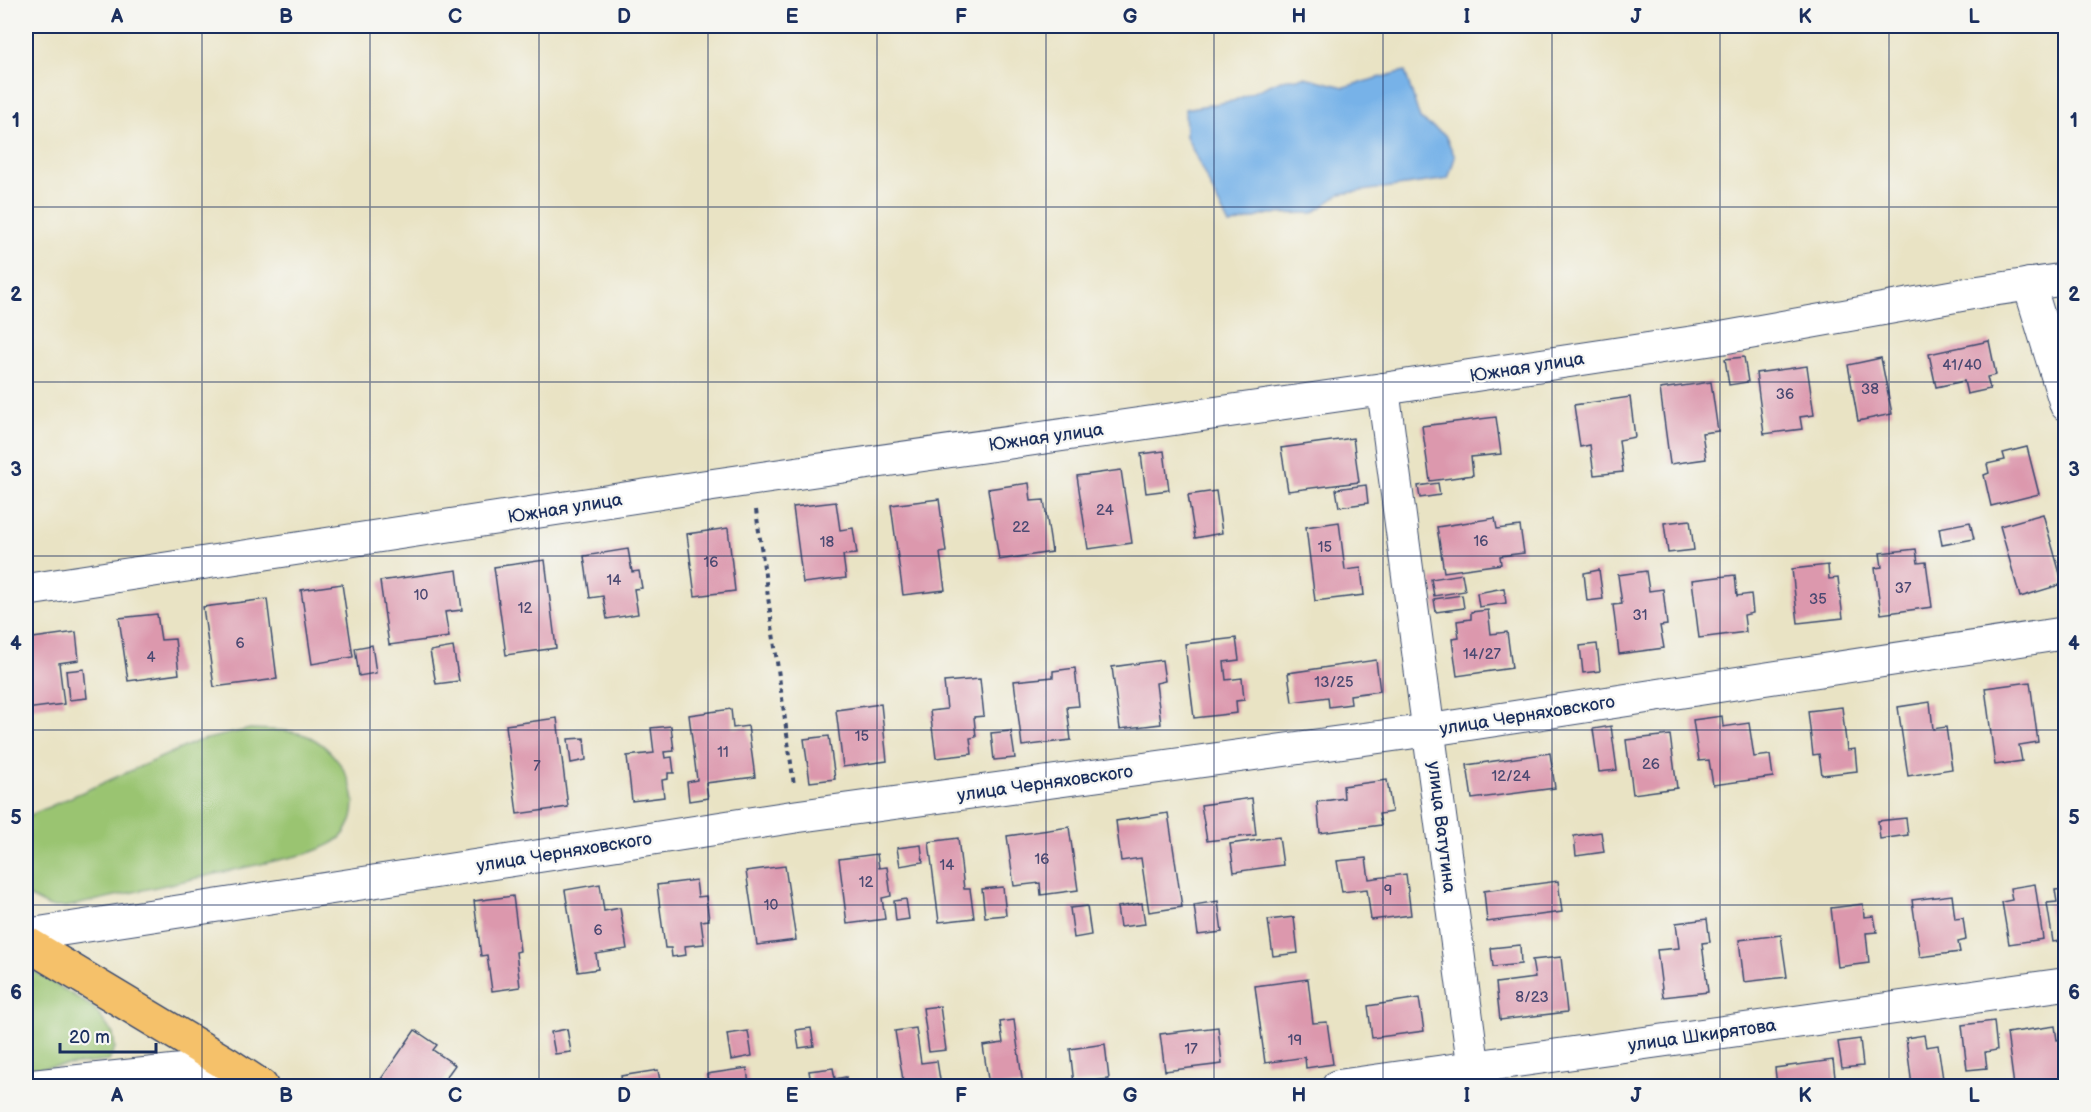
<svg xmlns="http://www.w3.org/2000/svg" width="2091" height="1112" font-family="'Balsamiq Sans',sans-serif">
<rect width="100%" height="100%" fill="#f6f6f2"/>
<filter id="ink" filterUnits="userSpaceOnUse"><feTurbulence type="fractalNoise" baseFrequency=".0167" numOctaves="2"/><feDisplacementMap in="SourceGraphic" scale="12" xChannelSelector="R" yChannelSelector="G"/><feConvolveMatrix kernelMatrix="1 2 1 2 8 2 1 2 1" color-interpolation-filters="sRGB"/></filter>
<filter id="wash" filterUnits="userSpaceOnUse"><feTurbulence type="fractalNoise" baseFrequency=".008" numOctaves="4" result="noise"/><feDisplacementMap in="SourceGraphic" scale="24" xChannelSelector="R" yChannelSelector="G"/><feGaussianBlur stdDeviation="1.35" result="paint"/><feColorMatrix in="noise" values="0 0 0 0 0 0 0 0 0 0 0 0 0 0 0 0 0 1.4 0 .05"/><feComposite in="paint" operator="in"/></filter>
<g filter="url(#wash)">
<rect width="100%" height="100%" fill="#e9e3c4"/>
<g fill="#9ac471" stroke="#5a7a68" stroke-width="1.5">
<path d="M250,729C269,730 292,729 310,737C341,753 367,797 346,831C338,844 319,849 306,854L66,907H50L26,895V817L198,741Z"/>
<path d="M26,966L94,1008L113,1034L115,1048L109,1061L26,1069Z"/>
</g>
<path fill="#77b2e8" stroke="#4970a3" stroke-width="1.5" d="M1405,71L1420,119L1445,135L1455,157L1448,179L1340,194L1313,213L1269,214L1229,225L1186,136L1185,109L1233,101L1281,80L1305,77L1344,87Z"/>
<g id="blocks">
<g fill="#dc98ad">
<path d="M1989,341L1996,375L1987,377L1990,389L1967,394L1964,381L1936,387L1929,354Z"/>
<path d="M1744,357L1748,382L1729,385L1725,359Z"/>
<path d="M1881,358L1892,414L1858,421L1848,365Z"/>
<path d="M1807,366L1814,415L1800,417L1802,429L1764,434L1756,373Z"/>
<path d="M1711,382L1718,431L1702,433L1706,459L1670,464L1660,389Z"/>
<path d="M1630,397L1635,437L1619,440L1623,472L1594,475L1590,445L1580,447L1574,405Z"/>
<path d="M1496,417L1501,454L1471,457L1473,475L1430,481L1422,426Z"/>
<path d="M1353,438L1359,482L1288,491L1281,448Z"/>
<path d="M2027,447L2039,494L1991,506L1984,475L1989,473L1987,464L2005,460L2003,453Z"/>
<path d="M1164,451L1169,490L1146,493L1141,454Z"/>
<path d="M1121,470L1132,543L1088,549L1077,476Z"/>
<path d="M1029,483L1031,501L1044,500L1052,552L999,560L988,489Z"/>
<path d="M1438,483L1440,495L1420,498L1418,486Z"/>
<path d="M1366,485L1368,503L1339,507L1336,489Z"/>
<path d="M1216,491L1222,533L1195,538L1188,495Z"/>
<path d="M939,499L946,552L940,553L945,590L903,595L891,505Z"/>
<path d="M836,502L840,530L853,528L857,554L843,555L846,578L803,583L793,507Z"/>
<path d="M2043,514L2063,584L2020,597L2000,526Z"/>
<path d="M1495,518L1497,529L1520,526L1524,553L1500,556L1501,564L1444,572L1437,527Z"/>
<path d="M1690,520L1694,550L1668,553L1664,523Z"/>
<path d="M1339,522L1345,570L1361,568L1364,595L1315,601L1306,527Z"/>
<path d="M1970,522L1974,539L1942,545L1939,528Z"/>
<path d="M728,528L735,591L695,596L687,534Z"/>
<path d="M628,549L632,572L639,571L642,588L634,589L638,614L607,619L603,596L590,598L584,556Z"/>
<path d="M1916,549L1918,563L1926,562L1932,607L1881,614L1875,568L1882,567L1880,553Z"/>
<path d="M545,560L556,648L506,655L494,567Z"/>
<path d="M1828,565L1829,579L1838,578L1843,618L1798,623L1792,569Z"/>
<path d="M457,570L462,610L445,612L449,637L389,645L380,581Z"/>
<path d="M1599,570L1603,599L1587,601L1584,573Z"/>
<path d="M1646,571L1649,591L1663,589L1667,625L1660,626L1664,648L1619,654L1613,605L1622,604L1618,575Z"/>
<path d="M1462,574L1465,591L1434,596L1431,579Z"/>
<path d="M1735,575L1737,596L1751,594L1753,613L1744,615L1746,632L1699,638L1692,580Z"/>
<path d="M342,584L353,657L312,664L301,590Z"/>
<path d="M1504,588L1506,603L1479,607L1477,593Z"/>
<path d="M1462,595L1464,608L1436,612L1434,599Z"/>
<path d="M267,599L277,679L214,687L203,607Z"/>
<path d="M1488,610L1491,634L1507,632L1512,668L1457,676L1452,639L1459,638L1457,621L1471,619V612Z"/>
<path d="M157,614L161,640L175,639L179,674L128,681L119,618Z"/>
<path d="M76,632L79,660L59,663L64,704L26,709V639Z"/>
<path d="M1236,638L1239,660L1224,662L1226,680L1242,678L1244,700L1236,701L1237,713L1194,718L1185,644Z"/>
<path d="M1597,644L1600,671L1583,673L1580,646Z"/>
<path d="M372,645L376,673L359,676L355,648Z"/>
<path d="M453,647L459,681L436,684L430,651Z"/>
<path d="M1162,660L1165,681L1156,683L1161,724L1120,729L1112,667Z"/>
<path d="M1376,660L1380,691L1350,695L1351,704L1329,707L1328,697L1292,702L1288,673Z"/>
<path d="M1075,668L1079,706L1067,707L1071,740L1022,746L1014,681L1053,677V671Z"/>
<path d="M84,669L87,698L69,700L66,671Z"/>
<path d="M980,679L984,716L974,717L976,737L970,738L972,754L936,758L930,711L947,709L944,682Z"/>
<path d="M2030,682L2038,742L2019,745L2022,761L1995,765L1985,688Z"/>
<path d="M1930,702L1933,729L1946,727L1952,769L1908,776L1898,707Z"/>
<path d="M881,704L887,761L843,767L836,710Z"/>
<path d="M1842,707L1847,750L1855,749L1857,771L1822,775L1819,754L1813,755L1808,711Z"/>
<path d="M731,709L733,728L748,726L755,777L706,783L708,798L689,801L687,782L697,780L689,715Z"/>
<path d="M1722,716L1723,727L1749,723L1754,757L1770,755L1773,777L1713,785L1709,760L1699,761L1693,720Z"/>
<path d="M557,718L568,807L517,814L506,725Z"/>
<path d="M671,726L674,751L664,752L665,758L672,757L674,773H668V779L662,780L664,797L632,801L627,756L654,753L651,728Z"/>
<path d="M1611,726L1617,770L1599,772L1593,729Z"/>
<path d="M1011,731L1015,758L994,760L991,733Z"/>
<path d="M1670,735L1677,788L1633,794L1626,740Z"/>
<path d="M829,736L835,779L810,782L804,739Z"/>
<path d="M584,738L586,760L571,763L568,739Z"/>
<path d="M1550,753L1555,788L1472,799L1467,765Z"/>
<path d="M1387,780L1392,812L1379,814L1381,825L1320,833L1317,802L1344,798L1343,786Z"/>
<path d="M1252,798L1256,835L1207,841L1201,805Z"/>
<path d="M1168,813L1182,907L1149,912L1141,858L1121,861L1116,821Z"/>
<path d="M1906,818L1908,835L1880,839L1878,821Z"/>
<path d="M1069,827L1078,890L1041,895L1040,883L1014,886L1007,836Z"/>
<path d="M1601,832L1604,852L1576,856L1574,836Z"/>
<path d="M1279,837L1283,865L1234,872L1230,844Z"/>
<path d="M958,838L964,889H970L974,918L939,922L929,842Z"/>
<path d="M921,845L923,862L900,866L897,848Z"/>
<path d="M877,854L879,868L887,867L891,896L882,898L885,919L847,924L839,859Z"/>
<path d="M1366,858L1369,879L1406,874L1411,915L1371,920L1367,889L1342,892L1337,861Z"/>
<path d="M785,866L796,940L757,945L746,871Z"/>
<path d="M696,880L698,897L706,896L709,920L701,921L704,944L685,946L686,955L672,957L671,948H665L657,885Z"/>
<path d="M1558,881L1562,912L1487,922L1484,891Z"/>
<path d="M600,884L604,911L620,908L627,949L596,954L598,969L578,972L565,890Z"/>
<path d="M2035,884L2043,939L2009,944L2002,902L2012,900L2010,888Z"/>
<path d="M1003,887L1006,915L985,917L982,889Z"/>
<path d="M2066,889V940L2053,942L2047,903L2057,902L2055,890Z"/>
<path d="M1952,895L1955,919L1963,918L1966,940L1958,942L1960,952L1920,957L1912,900Z"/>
<path d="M513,896L520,951L516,952L520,987L492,991L487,955L481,956L474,901Z"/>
<path d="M906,899L909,919L896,921L894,901Z"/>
<path d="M1218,901L1222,932L1198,935L1194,905Z"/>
<path d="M1142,903L1145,924L1120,927L1117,907Z"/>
<path d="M1863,904L1864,917L1874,916L1877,932L1866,933L1869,963L1838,967L1831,908Z"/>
<path d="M1087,906L1091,935L1074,938L1070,908Z"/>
<path d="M1294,917L1298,953L1273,956L1268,920Z"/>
<path d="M1707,919L1710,942L1702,943L1708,992L1663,997L1657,950L1679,948L1676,923Z"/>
<path d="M1781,935L1787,977L1744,982L1739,940Z"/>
<path d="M1520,945L1521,964L1493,967L1491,948Z"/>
<path d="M1561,957L1567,1012L1500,1020L1496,983L1535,978L1532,960Z"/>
<path d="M1308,979L1313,1023L1327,1022L1333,1064L1306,1068L1305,1057L1265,1063L1255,986Z"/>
<path d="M1419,998L1424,1031L1372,1038L1368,1006Z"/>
<path d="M940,1006L946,1050L929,1052L923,1008Z"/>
<path d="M1014,1020L1023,1086H989L983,1046L1003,1043L1000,1022Z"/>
<path d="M1994,1021L1997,1050L1985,1052L1987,1068L1967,1070L1962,1025Z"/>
<path d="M2055,1026L2057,1040L2065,1039L2066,1086H2014L2007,1033Z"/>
<path d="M1218,1027L1222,1064L1165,1071L1160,1034Z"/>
<path d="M811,1028L814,1046L799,1048L796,1030Z"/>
<path d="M916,1028L921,1063L937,1061L941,1086H904L895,1031Z"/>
<path d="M567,1029L571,1052L555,1054L551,1032Z"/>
<path d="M415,1030L437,1045L433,1050L455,1065L440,1086H386L379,1082Z"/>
<path d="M748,1031L752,1056L731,1060L727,1034Z"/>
<path d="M1924,1035L1926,1047L1938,1045L1944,1086H1912L1906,1038Z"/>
<path d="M1860,1039L1863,1066L1842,1068L1838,1042Z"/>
<path d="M1105,1044L1109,1079L1074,1084L1070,1049Z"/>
<path d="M1833,1060L1836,1086H1777L1775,1068Z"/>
<path d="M747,1068L749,1086H709L707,1074Z"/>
<path d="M833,1068L835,1079L846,1077L847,1086H801V1084L811,1083L809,1071Z"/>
<path d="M658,1070L661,1086H622L621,1076Z"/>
</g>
</g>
</g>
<g filter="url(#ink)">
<use href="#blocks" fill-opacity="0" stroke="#3a4a6d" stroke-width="1.5"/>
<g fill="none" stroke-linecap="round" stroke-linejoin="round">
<defs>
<g id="minor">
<path d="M2029,284L2066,405"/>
<path d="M1383,389L1476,1086"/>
<path d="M26,590L713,485L1383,389L1721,338L1978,292L2066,279"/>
<path d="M26,935L799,816L1430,730L2066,633"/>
<path d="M32,1086L229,1065"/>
<path d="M1338,1086L2066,984"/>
</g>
<path id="major" d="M26,943L229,1065L261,1086"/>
</defs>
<use href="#minor" stroke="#3a4a6d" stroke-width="34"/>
<use href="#major" stroke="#3a4a6d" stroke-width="36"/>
<path stroke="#3a4a6d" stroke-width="4" stroke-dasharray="4.5 4.5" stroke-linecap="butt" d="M756,510L794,785"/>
<use href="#minor" stroke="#fff" stroke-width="32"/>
<use href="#major" stroke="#f5c16b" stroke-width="33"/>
</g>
</g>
<path fill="none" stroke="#1b2f5e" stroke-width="1.5" stroke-opacity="0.55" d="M202,26V1086M370,26V1086M539,26V1086M708,26V1086M877,26V1086M1046,26V1086M1214,26V1086M1383,26V1086M1552,26V1086M1720,26V1086M1889,26V1086M26,207H2066M26,382H2066M26,556H2066M26,730H2066M26,905H2066"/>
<g text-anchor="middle" stroke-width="4.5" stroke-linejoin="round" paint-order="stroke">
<g font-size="15" fill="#4b4972">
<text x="1962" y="370">41/40</text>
<text x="1870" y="394">38</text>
<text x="1785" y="399">36</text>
<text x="1105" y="515">24</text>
<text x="1021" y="532">22</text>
<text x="1481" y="546">16</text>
<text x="827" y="547">18</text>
<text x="1325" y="552">15</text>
<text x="711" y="567">16</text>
<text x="614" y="585">14</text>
<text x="1903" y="593">37</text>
<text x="421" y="600">10</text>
<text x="1818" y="604">35</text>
<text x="525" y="613">12</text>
<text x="1640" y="620">31</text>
<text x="240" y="648">6</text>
<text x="1482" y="659">14/27</text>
<text x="151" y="662">4</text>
<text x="1334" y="687">13/25</text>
<text x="862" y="741">15</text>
<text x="723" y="757">11</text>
<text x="1651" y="769">26</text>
<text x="537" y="771">7</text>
<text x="1511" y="781">12/24</text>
<text x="1042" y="864">16</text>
<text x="947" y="870">14</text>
<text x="866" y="887">12</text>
<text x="1388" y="895">9</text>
<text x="771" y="910">10</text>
<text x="598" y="935">6</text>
<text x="1532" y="1002">8/23</text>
<text x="1295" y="1045">19</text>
<text x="1191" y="1054">17</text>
</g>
<g font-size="18" fill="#1b2f5e" stroke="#f6f6f2">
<text transform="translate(1527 367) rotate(-9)" y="6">Южная улица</text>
<text transform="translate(1046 437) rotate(-8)" y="6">Южная улица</text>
<text transform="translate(565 508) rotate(-9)" y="6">Южная улица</text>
<text transform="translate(1527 715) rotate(-9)" y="6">улица Черняховского</text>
<text transform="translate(1045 783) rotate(-8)" y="6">улица Черняховского</text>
<text transform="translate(1442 827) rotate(83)" y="6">улица Ватутина</text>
<text transform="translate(564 852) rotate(-9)" y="6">улица Черняховского</text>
<text transform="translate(1702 1035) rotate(-8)" y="6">улица Шкирятова</text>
</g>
</g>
<rect width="2091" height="1112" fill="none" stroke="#f6f6f2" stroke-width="66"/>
<path d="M60 1043v9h96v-9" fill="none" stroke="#1b2f5e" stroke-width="3"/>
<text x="69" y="1043" font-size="18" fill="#1b2f5e" stroke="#f6f6f2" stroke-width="4.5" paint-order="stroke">20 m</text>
<rect x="33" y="33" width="2025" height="1046" fill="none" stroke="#1b2f5e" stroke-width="2"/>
<g font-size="20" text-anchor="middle" font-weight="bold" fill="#1b2f5e">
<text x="117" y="23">A</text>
<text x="286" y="23">B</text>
<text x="455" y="23">C</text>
<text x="624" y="23">D</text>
<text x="792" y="23">E</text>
<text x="961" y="23">F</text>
<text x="1130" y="23">G</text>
<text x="1299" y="23">H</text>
<text x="1467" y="23">I</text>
<text x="1636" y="23">J</text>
<text x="1805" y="23">K</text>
<text x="1974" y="23">L</text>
<text x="16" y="127">1</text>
<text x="2074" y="127">1</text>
<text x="16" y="301">2</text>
<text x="2074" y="301">2</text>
<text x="16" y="476">3</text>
<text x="2074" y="476">3</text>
<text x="16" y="650">4</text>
<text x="2074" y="650">4</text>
<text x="16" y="824">5</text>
<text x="2074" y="824">5</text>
<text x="16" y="999">6</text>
<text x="2074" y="999">6</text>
<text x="117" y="1102">A</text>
<text x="286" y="1102">B</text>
<text x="455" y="1102">C</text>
<text x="624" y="1102">D</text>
<text x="792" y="1102">E</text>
<text x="961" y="1102">F</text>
<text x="1130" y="1102">G</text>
<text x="1299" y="1102">H</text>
<text x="1467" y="1102">I</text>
<text x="1636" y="1102">J</text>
<text x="1805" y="1102">K</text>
<text x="1974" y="1102">L</text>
</g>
</svg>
